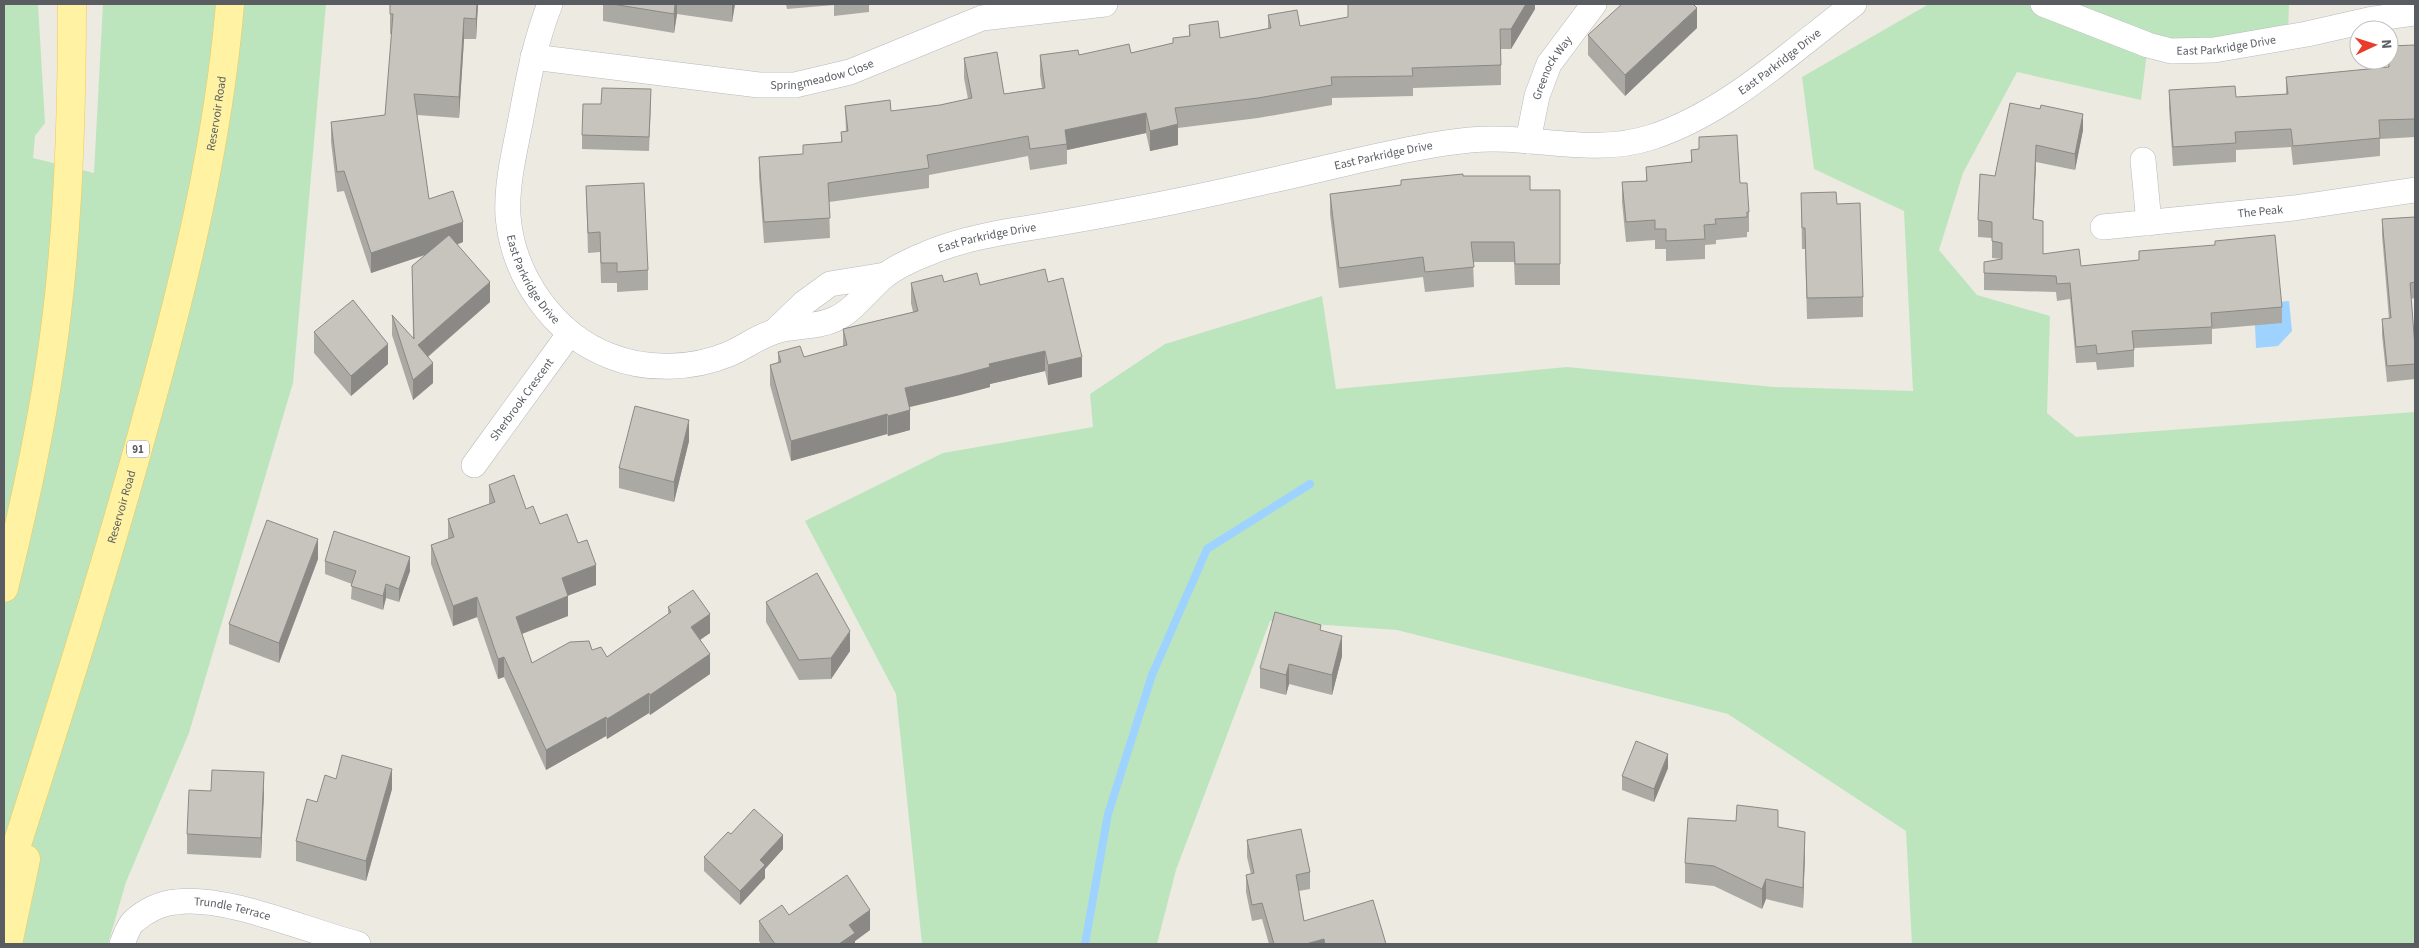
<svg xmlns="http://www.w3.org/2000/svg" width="2419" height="948" font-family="'Source Sans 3',sans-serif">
<rect width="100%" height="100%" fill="#edeae1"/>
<g fill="#bde5bd">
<path d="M4,4H38L45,123L35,136L33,158L94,173L103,4H326L293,383L189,733L126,882L108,944H4Z"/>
<path d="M1929,4H2289L2288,37L2148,45L2141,100L2017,72L1963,173L1939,250L1977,295L2050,316L2047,413L2076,437L2415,412V944H1912L1906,831L1728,714L1397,630L1270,621L1176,870L1157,944H922L896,694L805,521L943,453L1093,427L1090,394L1165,344L1322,296L1336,389L1567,367L1774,387L1913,391L1904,211L1814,169L1802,77Z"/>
</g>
<path fill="#9ed3ff" d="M2289,301L2292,331L2278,346L2256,348L2255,325L2280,302Z"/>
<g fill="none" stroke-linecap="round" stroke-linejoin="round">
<path stroke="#9ed3ff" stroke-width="8" d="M1085,944L1108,814L1152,675L1207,549L1310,484"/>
<defs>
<g id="minor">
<path id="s1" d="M550,4C536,39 529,75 522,113C516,146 506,182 508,216C513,276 553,334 610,356C647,371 693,369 729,354C745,347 759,336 776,331C795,325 817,328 835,319C853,311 866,292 881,279C893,268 911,260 926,254C965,237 1011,231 1053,224C1093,217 1133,210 1172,202C1232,190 1291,176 1351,162C1391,153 1430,144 1470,140C1531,134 1591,157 1652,137C1728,112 1790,52 1854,4"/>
<path id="s2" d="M2043,4L2148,45L2171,51L2214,50L2307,34L2373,19L2415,13"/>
<path id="s3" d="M533,57L759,85H795L850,72L982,18L1105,4"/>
<path id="s4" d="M1528,141L1537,96L1549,64L1594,4"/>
<path d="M2143,160L2149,223"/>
<path id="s5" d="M2103,227L2294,208L2415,190"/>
<path d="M775,331L804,303L830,284L885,275"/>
<path id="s6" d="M474,465L570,333"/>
<path id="s7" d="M122,944C125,937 128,926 134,921C145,911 161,903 176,902C226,895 307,931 358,944"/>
</g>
<g id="primary">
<path d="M4,588C26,500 45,411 56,321C69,217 72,109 72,4"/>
<path id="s8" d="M4,885C54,729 104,574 147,416C185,280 218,145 230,4"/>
<path d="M8,944L26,859"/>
</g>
</defs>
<use href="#minor" stroke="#b6b9be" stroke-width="26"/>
<use href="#primary" stroke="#f2c855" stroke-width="29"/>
<use href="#minor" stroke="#fff" stroke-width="25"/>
<use href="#primary" stroke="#fff2a3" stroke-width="28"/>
</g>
<g fill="#aba9a3">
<path d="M390,4H478L476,39H464L459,118L417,115L429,199L463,242L457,245L490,302L428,357L433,383L413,400L392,335V315L413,339L412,266L425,255L371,273L344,191L337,192L331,142V122L385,115L392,34H390Z"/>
<path d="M603,4H735L732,22L677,14L674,33L603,21Z"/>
<path d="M786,4H869V12L834,16V5L787,9Z"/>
<path d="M1348,4H1535V9L1511,49H1501V85L1413,88V96L1332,98V105L1258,118L1178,128V145L1150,151L1146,133L1067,150V164L1030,170L1028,156L929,175V188L829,202L830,238L764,243L759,177V157L803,154V145L841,142V132H846L845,106L891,111L940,105L968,99L964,78V58L1004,94L1042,88L1040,75V55H1079L1131,53L1173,43V38L1189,36V25L1220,38L1268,29V15L1300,26L1348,17Z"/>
<path d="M1697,28L1625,96L1588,55V35Z"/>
<path d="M2415,45V137L2380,139V156L2293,165L2291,147L2236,150V162L2173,166L2169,108V90L2236,97L2286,94V77L2388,67V60Z"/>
<path d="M651,103L649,151L582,149V135L601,104Z"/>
<path d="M2010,103L2083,130L2075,170L2036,162L2033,219L2043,254L2081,266L2282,307V323L2212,329V344L2134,348V367L2097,370L2096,362L2076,363L2070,299L2057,301L2056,292L1984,290V262L2002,259L1992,258V238L1978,237V220L1995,176Z"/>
<path d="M1699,137L1740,183L1749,212V232H1747V237L1716,240V244L1705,245V259L1666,261V249H1655V240L1626,242L1622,202V182L1646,181V167L1691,162V150L1699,149Z"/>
<path d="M1463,176L1530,190H1560V285H1515L1514,262H1473L1474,287L1425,292L1423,277L1339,288L1330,214V194L1401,185V180Z"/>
<path d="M586,186L648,270V290L617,292V283H601L600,252L588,253Z"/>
<path d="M1801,193L1837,204L1863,297V317L1807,319L1805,249H1802Z"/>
<path d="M2415,217V298L2411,299L2415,347V379L2387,382L2382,335V319H2389L2382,235V219Z"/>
<path d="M944,282L980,285L1048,282L1082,377L1048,385L1045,371L990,384V387L960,395L910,407V430L888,436L887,434L791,461L770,385V365L778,362V352L804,357L843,346V329L913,312L911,303V283Z"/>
<path d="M314,332L388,364L351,396L314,353Z"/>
<path d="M689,441L674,502L619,488V468Z"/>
<path d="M489,485L526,509L540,524L578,543L596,585L568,595V616L522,634L532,663L592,650L607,657L668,614V607L710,633L700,640L710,674L650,715L649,713L607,739L606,736L546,770L504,677L498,679L477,617L453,626L431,564V545L448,539V519L489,504Z"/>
<path d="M318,559L279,663L229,644V624Z"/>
<path d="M325,561L410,571L399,602L386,598L383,610L351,599L352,584L325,574Z"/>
<path d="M766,602L850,651L831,679L799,680L766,622Z"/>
<path d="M1321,630L1342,656L1332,695L1289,684L1286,695L1260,688V668Z"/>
<path d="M1668,768L1654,802L1622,790V776Z"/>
<path d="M336,779L392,789L366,881L296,861V841Z"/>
<path d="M211,791L264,792L261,858L187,854V834Z"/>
<path d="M1778,827L1805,852L1803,908L1766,899L1762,909L1714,886L1685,883V863Z"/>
<path d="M731,834L783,849L765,869V878L740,905L704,871V857Z"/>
<path d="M1247,840L1310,872V889L1299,891L1304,921L1386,944H1269L1262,919L1252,921L1246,892V875L1251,874L1247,857Z"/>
<path d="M789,915L870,930L855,941V944H761L759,941V921Z"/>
</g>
<g fill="#8b8985">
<path d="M477,4H478L476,39V19Z"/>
<path d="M675,4H677V14L674,33V14Z"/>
<path d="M732,4H735L732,22Z"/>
<path d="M1526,4H1535V9L1511,49V29Z"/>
<path d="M1697,8V28L1625,96V75Z"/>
<path d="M464,18V39L459,118V97Z"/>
<path d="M1146,113V133L1067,150L1065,130Z"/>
<path d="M2083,114V130L2075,170V154Z"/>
<path d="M1178,124V145L1150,151V131Z"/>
<path d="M2036,145V162L2033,235V219Z"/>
<path d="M463,222V242L371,273V253Z"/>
<path d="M490,282V302L418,365V345Z"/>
<path d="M388,344V364L351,396V376Z"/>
<path d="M1045,351V371L990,384V387L960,395L905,408V388L989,364Z"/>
<path d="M1082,357V377L1048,385V365Z"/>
<path d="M433,363V383L413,400V380Z"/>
<path d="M910,410V430L888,436V416Z"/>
<path d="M887,414V434L791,461V441Z"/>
<path d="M689,420V441L674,502V482Z"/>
<path d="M318,539V559L279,663V643Z"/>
<path d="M410,557V571L399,602V589Z"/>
<path d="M596,565V585L562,598V578Z"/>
<path d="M386,584V598L383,610V596Z"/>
<path d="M568,596V616L516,636V617Z"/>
<path d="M477,597V617L453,626V606Z"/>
<path d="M710,614V633L691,646V627Z"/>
<path d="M850,631V651L831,679V658Z"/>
<path d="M1342,636V656L1332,695V675Z"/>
<path d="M710,654V674L650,715V695Z"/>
<path d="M504,657V677L498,679V659Z"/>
<path d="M1289,664V684L1286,695V675Z"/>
<path d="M649,693V713L607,739V719Z"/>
<path d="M606,717V736L546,770V750Z"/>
<path d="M1668,754V768L1654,802V789Z"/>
<path d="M392,769V789L366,881V861Z"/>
<path d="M264,772V792L261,858V838Z"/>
<path d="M1805,832V852L1803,908V888Z"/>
<path d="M783,835V849L765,869V878L740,905V891L760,860Z"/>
<path d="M1766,879V899L1762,909V889Z"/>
<path d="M870,910V930L855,941V944H839L849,925Z"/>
<path d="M1324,939V944H1306Z"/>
</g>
<g fill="#c7c4be" stroke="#8b8985">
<path d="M390,4H477L476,19L464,18L459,97L414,94L429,199L453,191L463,222L371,253L344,171L337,172L331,122L385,115L393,14H390Z"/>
<path d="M612,4H675L674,14Z"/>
<path d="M1348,4H1526L1511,29H1500L1501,65L1412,68L1413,76L1331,77L1332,85L1258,98L1175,108L1178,124L1150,131L1146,113L1065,130L1067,144L1030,149L1028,136L927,155L929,168L828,183L830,218L764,222L759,157L803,154V145L842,142L841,132L848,131L845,106L890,100L891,111L940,105L972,98L964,58L997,52L1004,94L1045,88L1040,55L1078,50L1079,55L1129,44L1131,53L1173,43V38L1190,36L1189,25L1218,21L1220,38L1271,28L1268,15L1297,10L1300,26L1348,17Z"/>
<path d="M1622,4H1693L1697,8L1625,75L1588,35Z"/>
<path d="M2415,45V119L2379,120L2380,138L2293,146L2291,129L2235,132L2236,143L2173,147L2169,90L2235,86L2236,97L2288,94L2286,77L2389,67V46Z"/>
<path d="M602,88L651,89L649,137L582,135L583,104H601Z"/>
<path d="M2010,103L2040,109L2041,105L2083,114L2075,154L2036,145L2033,219L2043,221V254L2079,249L2081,266L2139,260V251L2215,245V241L2275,235L2282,307L2211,313L2212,327L2132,331L2134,350L2097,354L2096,345L2076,347L2070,283L2057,284L2056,276L1984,273V262L2002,259V243L1992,241V222L1978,220L1980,174L1995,176Z"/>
<path d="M1737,135L1740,183H1747L1749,212H1747V217L1715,219L1716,224L1704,225L1705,239L1666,241V229H1655V220L1626,222L1622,182L1647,181L1646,167L1692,162L1691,150L1699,149V137Z"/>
<path d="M1463,174V176H1530V190H1560V264H1515L1514,242H1471L1474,267L1425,272L1423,257L1339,268L1330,194L1401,185V180Z"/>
<path d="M644,183L648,270L617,272V263H601L600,232L588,233L586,186Z"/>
<path d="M1836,192L1837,204L1860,203L1863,297L1807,298L1805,228H1802L1801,193Z"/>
<path d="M2415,217V282L2410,283L2415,347V364L2387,366L2382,319L2391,318L2382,219Z"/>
<path d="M449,235L490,282L418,345L433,363L413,380L392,315L414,339L412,266Z"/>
<path d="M1045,269L1048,282L1063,278L1082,357L1048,365L1045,351L989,364L990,367L960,375L905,388L910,410L888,416L887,414L791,441L770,365L781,362L778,352L800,346L804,357L847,345L843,329L918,311L911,283L942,275L944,282L977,273L980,285Z"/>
<path d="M353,300L388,344L351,376L314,332Z"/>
<path d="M635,406L689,420L674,482L619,468Z"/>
<path d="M514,475L526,509L533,506L540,524L567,514L578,543L587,540L596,565L562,578L568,596L516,617L532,663L570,642L589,641L592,650L601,647L607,657L671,612L668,607L693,590L710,614L691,627L710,654L650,695L649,693L607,719L606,717L546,750L504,657L498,659L477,597L453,606L431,545L454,537L448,519L495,502L489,485Z"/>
<path d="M267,520L318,539L279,643L229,624Z"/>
<path d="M334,531L410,557L399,589L386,584L383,596L351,586L356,571L325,561Z"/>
<path d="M817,573L850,631L831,658L799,660L766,602Z"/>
<path d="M1275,612L1321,625L1320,630L1342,636L1332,675L1289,664L1286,675L1260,668Z"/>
<path d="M1636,741L1668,754L1654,789L1622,776Z"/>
<path d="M342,755L392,769L366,861L296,841L307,799L317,802L325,775L336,779Z"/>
<path d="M212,770L264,772L261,838L187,834L189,790L211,791Z"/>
<path d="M1737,805L1778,810V827L1805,832L1803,888L1766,879L1762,889L1714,866L1685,863L1688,818L1736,821Z"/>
<path d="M754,809L783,835L760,860L765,865L740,891L704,857L728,832L731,834Z"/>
<path d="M1301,829L1310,872L1296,875L1304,921L1373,900L1386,944H1325L1324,939L1306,944H1274L1262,903L1252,905L1246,875L1254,873L1247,840Z"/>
<path d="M847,875L870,910L849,925L855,933L839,944H775L759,921L782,905L789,915Z"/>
</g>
<g text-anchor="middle" stroke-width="5" stroke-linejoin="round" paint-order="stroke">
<rect fill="#fff" stroke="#8b8e91" stroke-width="1" x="127" y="440.5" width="22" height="17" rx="4"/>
<g font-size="11" font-weight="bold" fill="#595d62">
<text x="138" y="453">91</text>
</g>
<g font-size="12" fill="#595d62" stroke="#fff">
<text dy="4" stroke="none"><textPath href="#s2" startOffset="192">East Parkridge Drive</textPath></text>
<text dy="4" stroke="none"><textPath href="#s1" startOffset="1635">East Parkridge Drive</textPath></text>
<text dy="4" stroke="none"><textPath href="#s4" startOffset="78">Greenock Way</textPath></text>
<text dy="4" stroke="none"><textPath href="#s3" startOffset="292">Springmeadow Close</textPath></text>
<text dy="4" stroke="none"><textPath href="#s8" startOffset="801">Reservoir Road</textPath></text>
<text dy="4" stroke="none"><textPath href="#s1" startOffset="1215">East Parkridge Drive</textPath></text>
<text dy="4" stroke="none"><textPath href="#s5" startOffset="158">The Peak</textPath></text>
<text dy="4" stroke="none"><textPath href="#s1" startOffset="810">East Parkridge Drive</textPath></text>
<text dy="4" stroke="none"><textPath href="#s1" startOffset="286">East Parkridge Drive</textPath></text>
<text dy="4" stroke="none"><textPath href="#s6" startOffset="81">Sherbrook Crescent</textPath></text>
<text dy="4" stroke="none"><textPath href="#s8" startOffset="396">Reservoir Road</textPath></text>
<text dy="4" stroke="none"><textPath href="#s7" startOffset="130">Trundle Terrace</textPath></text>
</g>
</g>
<rect width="2419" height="948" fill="none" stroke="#595d62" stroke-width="10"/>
<g transform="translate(2374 45) rotate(86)"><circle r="24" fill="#ffffff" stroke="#bdbec0"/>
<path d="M0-4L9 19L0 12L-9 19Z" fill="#ea3c2a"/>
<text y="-8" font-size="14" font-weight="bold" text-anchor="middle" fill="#595d62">N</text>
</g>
</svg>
